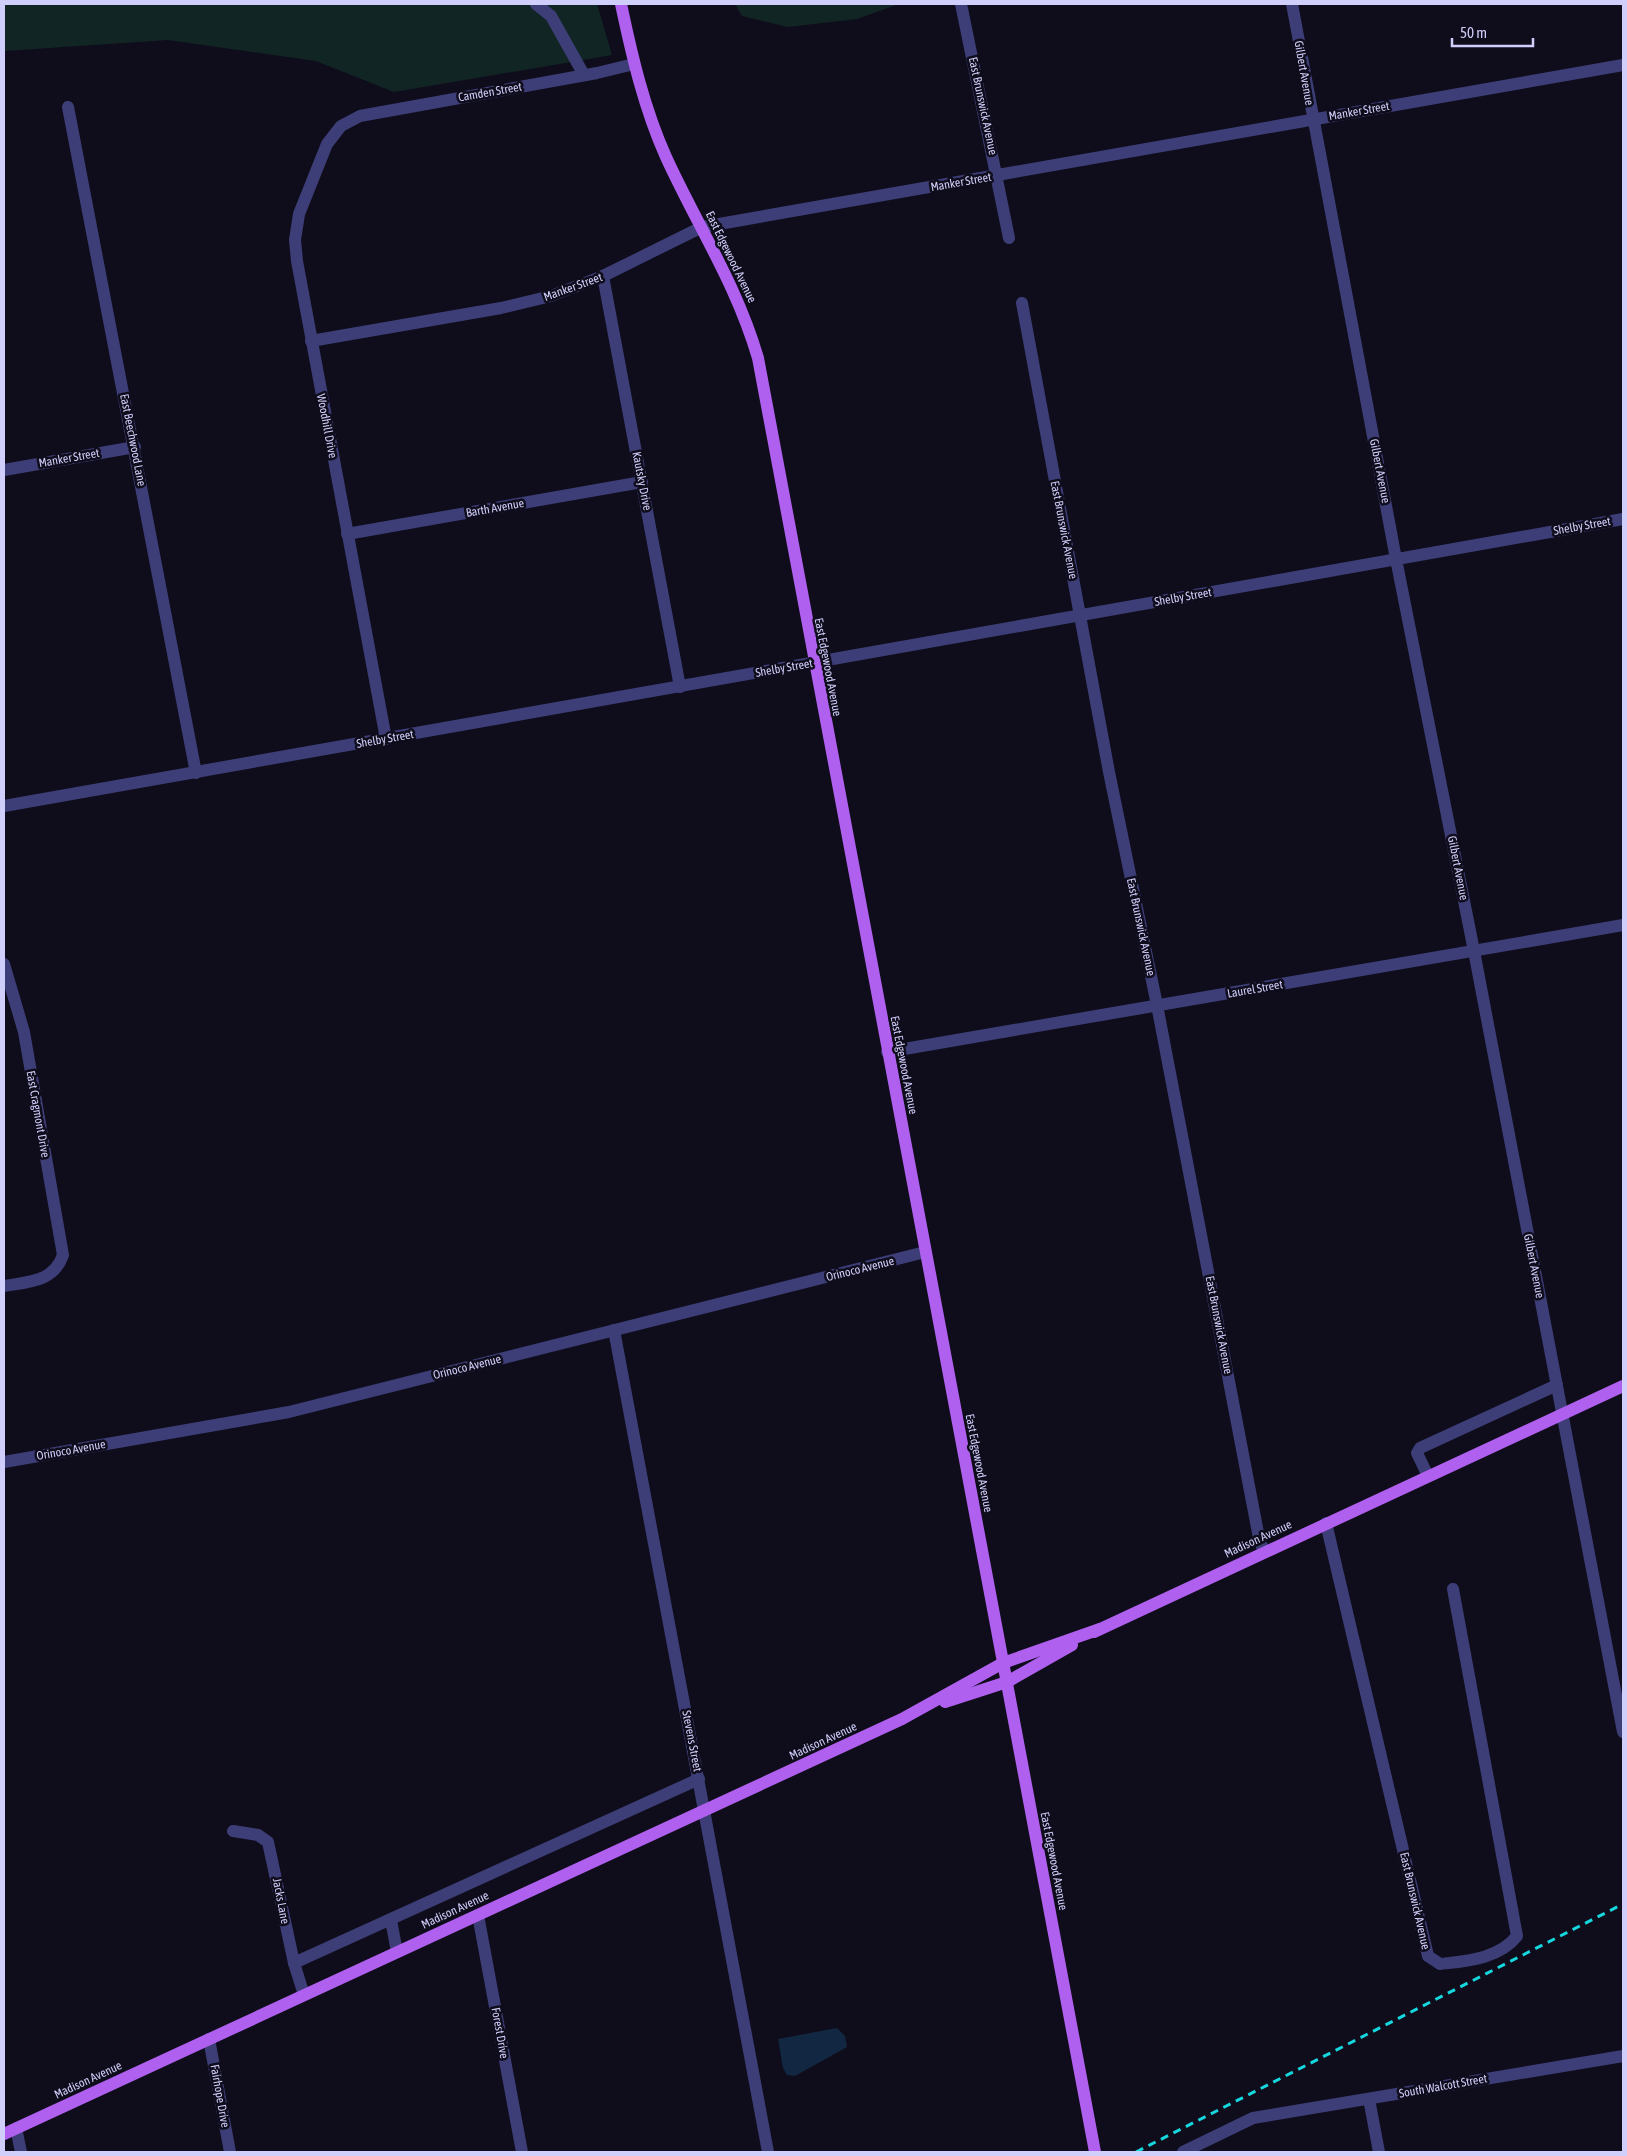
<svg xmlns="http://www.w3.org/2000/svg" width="1627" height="2156" font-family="'Asap Condensed',sans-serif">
<rect width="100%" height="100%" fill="#0f0d1c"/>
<g fill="#112624">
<path d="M4,4H597L612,55L394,92L316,61L168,40L4,51Z"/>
<path d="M735,4H899L857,19L788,27L742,16Z"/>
</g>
<path fill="#122741" d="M837,2028L845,2036L847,2047L795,2076L787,2075L783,2068L778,2039Z"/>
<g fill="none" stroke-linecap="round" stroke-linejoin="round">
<g stroke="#3d3e77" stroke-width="12">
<path d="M536,4L551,16L584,75"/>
<path d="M961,4L1009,238"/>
<path d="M1292,4L1396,559L1474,951L1623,1732"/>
<path d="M68,107L196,773"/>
<path d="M603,276L680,687"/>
<path d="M1022,303L1109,772L1157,1005L1259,1538L1264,1552"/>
<path d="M311,341L501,308L551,296L603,276L702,227L1623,65"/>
<path d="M4,470L135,447"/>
<path d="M347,534L642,482"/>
<path d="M386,739L297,261L295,240L299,214L327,144L341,126L360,116L597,73L634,64"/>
<path d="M4,806L1623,519"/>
<path d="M4,964L24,1032L63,1255C54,1282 28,1282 4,1286"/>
<path d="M887,1052L1623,925"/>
<path d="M614,1330L768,2152"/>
<path d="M4,1462L289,1412L925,1252"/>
<path d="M1428,1476L1417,1453L1420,1448L1557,1385"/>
<path d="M1326,1523L1428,1956L1440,1964C1466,1961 1499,1959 1517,1936L1453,1589"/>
<path d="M233,1831L258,1835L268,1842L294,1963L304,1995"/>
<path d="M478,1915L522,2152"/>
<path d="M391,1920L397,1952"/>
<path d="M294,1963L699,1779"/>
<path d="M209,2039L230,2152"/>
<path d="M1369,2099L1379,2152"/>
<path d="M16,2128L21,2152"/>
<path d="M1183,2152L1253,2118L1623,2056"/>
</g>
<g stroke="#b060ef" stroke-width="12">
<path d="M621,4C632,56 644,108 666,157C698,227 736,283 758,358L1095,2152"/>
<path d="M1094,1632L1623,1386"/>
<path d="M945,1702L1007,1682L1072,1645"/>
<path d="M4,2134L902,1719L1003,1663L1100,1629"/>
</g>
<path stroke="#16d6de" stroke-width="3" stroke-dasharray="8 6" stroke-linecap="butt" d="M1136,2152L1623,1904"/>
</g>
<g text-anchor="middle" stroke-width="5" stroke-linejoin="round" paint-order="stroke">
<g font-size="12" fill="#d0cefa" stroke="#0f0d1c">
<text transform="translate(1304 73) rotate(80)" y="4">Gilbert Avenue</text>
<text transform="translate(490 92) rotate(-10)" y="4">Camden Street</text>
<text transform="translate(983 106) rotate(78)" y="4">East Brunswick Avenue</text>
<text transform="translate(1359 111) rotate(-10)" y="4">Manker Street</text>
<text transform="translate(961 182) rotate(-10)" y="4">Manker Street</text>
<text transform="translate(731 257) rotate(64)" y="4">East Edgewood Avenue</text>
<text transform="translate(573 287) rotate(-20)" y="4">Manker Street</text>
<text transform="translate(327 426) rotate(79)" y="4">Woodhill Drive</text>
<text transform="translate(133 440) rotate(79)" y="4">East Beechwood Lane</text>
<text transform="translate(69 458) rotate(-10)" y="4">Manker Street</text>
<text transform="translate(1380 471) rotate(79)" y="4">Gilbert Avenue</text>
<text transform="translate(642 481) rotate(79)" y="4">Kautsky Drive</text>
<text transform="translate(495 508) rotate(-10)" y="4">Barth Avenue</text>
<text transform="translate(1582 526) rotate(-10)" y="4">Shelby Street</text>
<text transform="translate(1064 530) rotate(79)" y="4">East Brunswick Avenue</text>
<text transform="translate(1183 597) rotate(-10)" y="4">Shelby Street</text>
<text transform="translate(828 667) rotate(79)" y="4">East Edgewood Avenue</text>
<text transform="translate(784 668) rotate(-10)" y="4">Shelby Street</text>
<text transform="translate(385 739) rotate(-10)" y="4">Shelby Street</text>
<text transform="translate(1458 868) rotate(79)" y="4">Gilbert Avenue</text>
<text transform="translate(1141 927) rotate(78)" y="4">East Brunswick Avenue</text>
<text transform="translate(1255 989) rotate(-10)" y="4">Laurel Street</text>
<text transform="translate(904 1065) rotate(79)" y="4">East Edgewood Avenue</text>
<text transform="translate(38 1114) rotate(80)" y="4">East Cragmont Drive</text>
<text transform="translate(1534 1266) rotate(79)" y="4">Gilbert Avenue</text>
<text transform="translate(860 1269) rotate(-14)" y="4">Orinoco Avenue</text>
<text transform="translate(1219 1325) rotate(79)" y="4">East Brunswick Avenue</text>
<text transform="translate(467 1367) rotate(-14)" y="4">Orinoco Avenue</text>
<text transform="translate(71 1450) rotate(-10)" y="4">Orinoco Avenue</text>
<text transform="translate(979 1463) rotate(79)" y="4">East Edgewood Avenue</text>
<text transform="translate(1258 1539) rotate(-25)" y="4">Madison Avenue</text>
<text transform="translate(692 1741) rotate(79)" y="4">Stevens Street</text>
<text transform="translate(823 1741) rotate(-25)" y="4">Madison Avenue</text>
<text transform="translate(1054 1861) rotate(79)" y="4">East Edgewood Avenue</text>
<text transform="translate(281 1901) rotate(79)" y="4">Jacks Lane</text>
<text transform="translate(1415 1901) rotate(77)" y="4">East Brunswick Avenue</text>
<text transform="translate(455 1910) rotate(-25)" y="4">Madison Avenue</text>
<text transform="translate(500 2033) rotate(80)" y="4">Forest Drive</text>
<text transform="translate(88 2080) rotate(-25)" y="4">Madison Avenue</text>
<text transform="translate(1443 2086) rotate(-10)" y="4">South Walcott Street</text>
<text transform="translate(220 2096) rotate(80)" y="4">Fairhope Drive</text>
</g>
</g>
<rect width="1627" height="2156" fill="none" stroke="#d0cefa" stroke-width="10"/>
<path d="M1452 38v8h81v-8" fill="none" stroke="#d0cefa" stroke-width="2.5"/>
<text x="1460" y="38" font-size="15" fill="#d0cefa" stroke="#0f0d1c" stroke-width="4" paint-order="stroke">50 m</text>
</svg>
